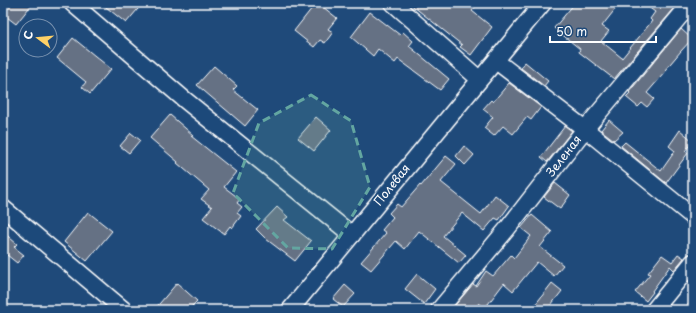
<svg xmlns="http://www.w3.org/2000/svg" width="696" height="313" font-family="'Playpen Sans',sans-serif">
<rect width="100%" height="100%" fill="#1f4a7a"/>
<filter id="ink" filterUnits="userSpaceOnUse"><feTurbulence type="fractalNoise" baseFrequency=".025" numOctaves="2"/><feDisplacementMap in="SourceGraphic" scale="8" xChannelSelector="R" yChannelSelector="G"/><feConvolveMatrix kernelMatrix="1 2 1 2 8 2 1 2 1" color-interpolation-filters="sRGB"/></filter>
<g filter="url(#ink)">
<g fill="#657184" stroke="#fff">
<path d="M3,3H33L16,24L3,14Z"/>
<path d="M101,3H143L126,23Z"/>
<path d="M316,3H318L337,18L328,29L333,32L325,43L320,40L314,47L294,31Z"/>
<path d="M409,3H478L472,11L492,27L471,55L460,47L462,45Z"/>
<path d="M575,3H620L602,26L609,31L601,41L622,58L652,21L650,19L655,12L643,3H679L614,79L579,52L580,49L554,28Z"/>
<path d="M370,12L400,35L403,32L413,41L409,46L449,79L440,90L398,59L395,63L378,49L373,56L351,37Z"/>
<path d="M681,29L692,39L681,51L665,70L666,71L647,93L654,99L647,107L642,103L638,107L626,97L630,93L629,92Z"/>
<path d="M73,38L111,69L90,94L82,87L86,82L57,58Z"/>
<path d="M525,62L548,81L544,86L521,68Z"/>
<path d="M214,66L237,86L233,90L258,110L245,126L197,85Z"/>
<path d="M509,83L541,107L531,120L527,117L513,134L503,126L494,136L484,128L493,117L483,109L491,100L493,102Z"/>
<path d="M170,115L193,135L191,136L236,172L224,187L240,199L237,203L242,207L237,213L241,216L232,228L230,226L224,234L203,218L212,207L201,199L209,190L177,163L178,162L150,138Z"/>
<path d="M316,117L331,130L314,151L298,138Z"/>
<path d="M609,120L623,132L614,140L601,130Z"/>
<path d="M565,126L572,131L547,162L541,157Z"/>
<path d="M680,130L693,141L685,151L688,153L666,183L621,146L625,142L661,171L675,151L669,146Z"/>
<path d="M131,133L140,140L129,153L120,146Z"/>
<path d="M464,146L474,155L465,165L456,156Z"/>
<path d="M446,156L456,164L441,182L481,214L495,195L509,206L499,220L495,218L484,231L462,213L443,236L466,255L459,263L419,231L405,249L396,241L371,270L361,262L386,233L382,230L393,217L389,213L397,204L401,207L420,185L421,186Z"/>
<path d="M555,183L570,195L560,209L544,197Z"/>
<path d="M277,207L288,217L284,220L311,241L295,261L266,239L256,229Z"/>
<path d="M88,212L112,231L87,261L64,242Z"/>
<path d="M532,215L552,232L540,247L563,265L554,276L537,262L513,291L504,283L485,308L479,303L475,308L472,306L469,310H451L473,284L476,286L486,271L493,276L511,255L514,258L531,236L521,228Z"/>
<path d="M3,232L17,244L14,247L24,255L17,263L7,255L3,260Z"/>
<path d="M678,254L684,258L674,270L670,266L652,291L653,292L646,301L635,292L650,274L648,273L662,255L672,262Z"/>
<path d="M417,274L435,289L424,304L405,289Z"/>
<path d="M177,283L197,301L188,310H154Z"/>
<path d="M552,283L562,291L547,310H543L535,305Z"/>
<path d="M345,285L355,294L343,307L333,299Z"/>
</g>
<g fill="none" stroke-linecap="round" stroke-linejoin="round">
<defs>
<g id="minor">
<path d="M72,3L185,100L352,235"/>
<path d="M393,3L479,79"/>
<path d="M496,61L585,129L693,217"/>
<path d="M3,208L124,310"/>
<path d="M290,310L543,3"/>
<path d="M439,310L507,229L585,129L691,3"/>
<path d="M654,310L693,262"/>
</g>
</defs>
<use href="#minor" stroke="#fff" stroke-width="19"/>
<use href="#minor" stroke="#1f4a7a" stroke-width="16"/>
</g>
</g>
<path fill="#63a6a1" fill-opacity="0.2" stroke="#63a6a1" stroke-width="3" stroke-dasharray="8 5" stroke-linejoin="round" d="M311,95L351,121L370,187L332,249L288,248L233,193L259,123Z"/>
<g text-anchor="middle" stroke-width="3.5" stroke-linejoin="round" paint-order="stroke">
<g font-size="12" fill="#fff" stroke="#1f4a7a">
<text transform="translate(564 156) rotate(-52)" y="4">Зеленая</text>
<text transform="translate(392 185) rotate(-51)" y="4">Полевая</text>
</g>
</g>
<rect width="696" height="313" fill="none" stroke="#1f4a7a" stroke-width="16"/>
<rect x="8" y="8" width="680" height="297" fill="none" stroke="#fff" stroke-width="1.5" filter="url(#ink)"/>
<g transform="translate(38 38) rotate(286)"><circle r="19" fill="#1f4a7a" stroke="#7992af"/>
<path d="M0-3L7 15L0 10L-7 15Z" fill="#ffd166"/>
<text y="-6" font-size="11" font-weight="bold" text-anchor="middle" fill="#ffffff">С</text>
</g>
<path d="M550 36v6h106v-6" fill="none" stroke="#ffffff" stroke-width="2"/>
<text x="556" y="36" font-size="12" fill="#ffffff" stroke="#1f4a7a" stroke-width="3" paint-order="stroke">50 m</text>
</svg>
